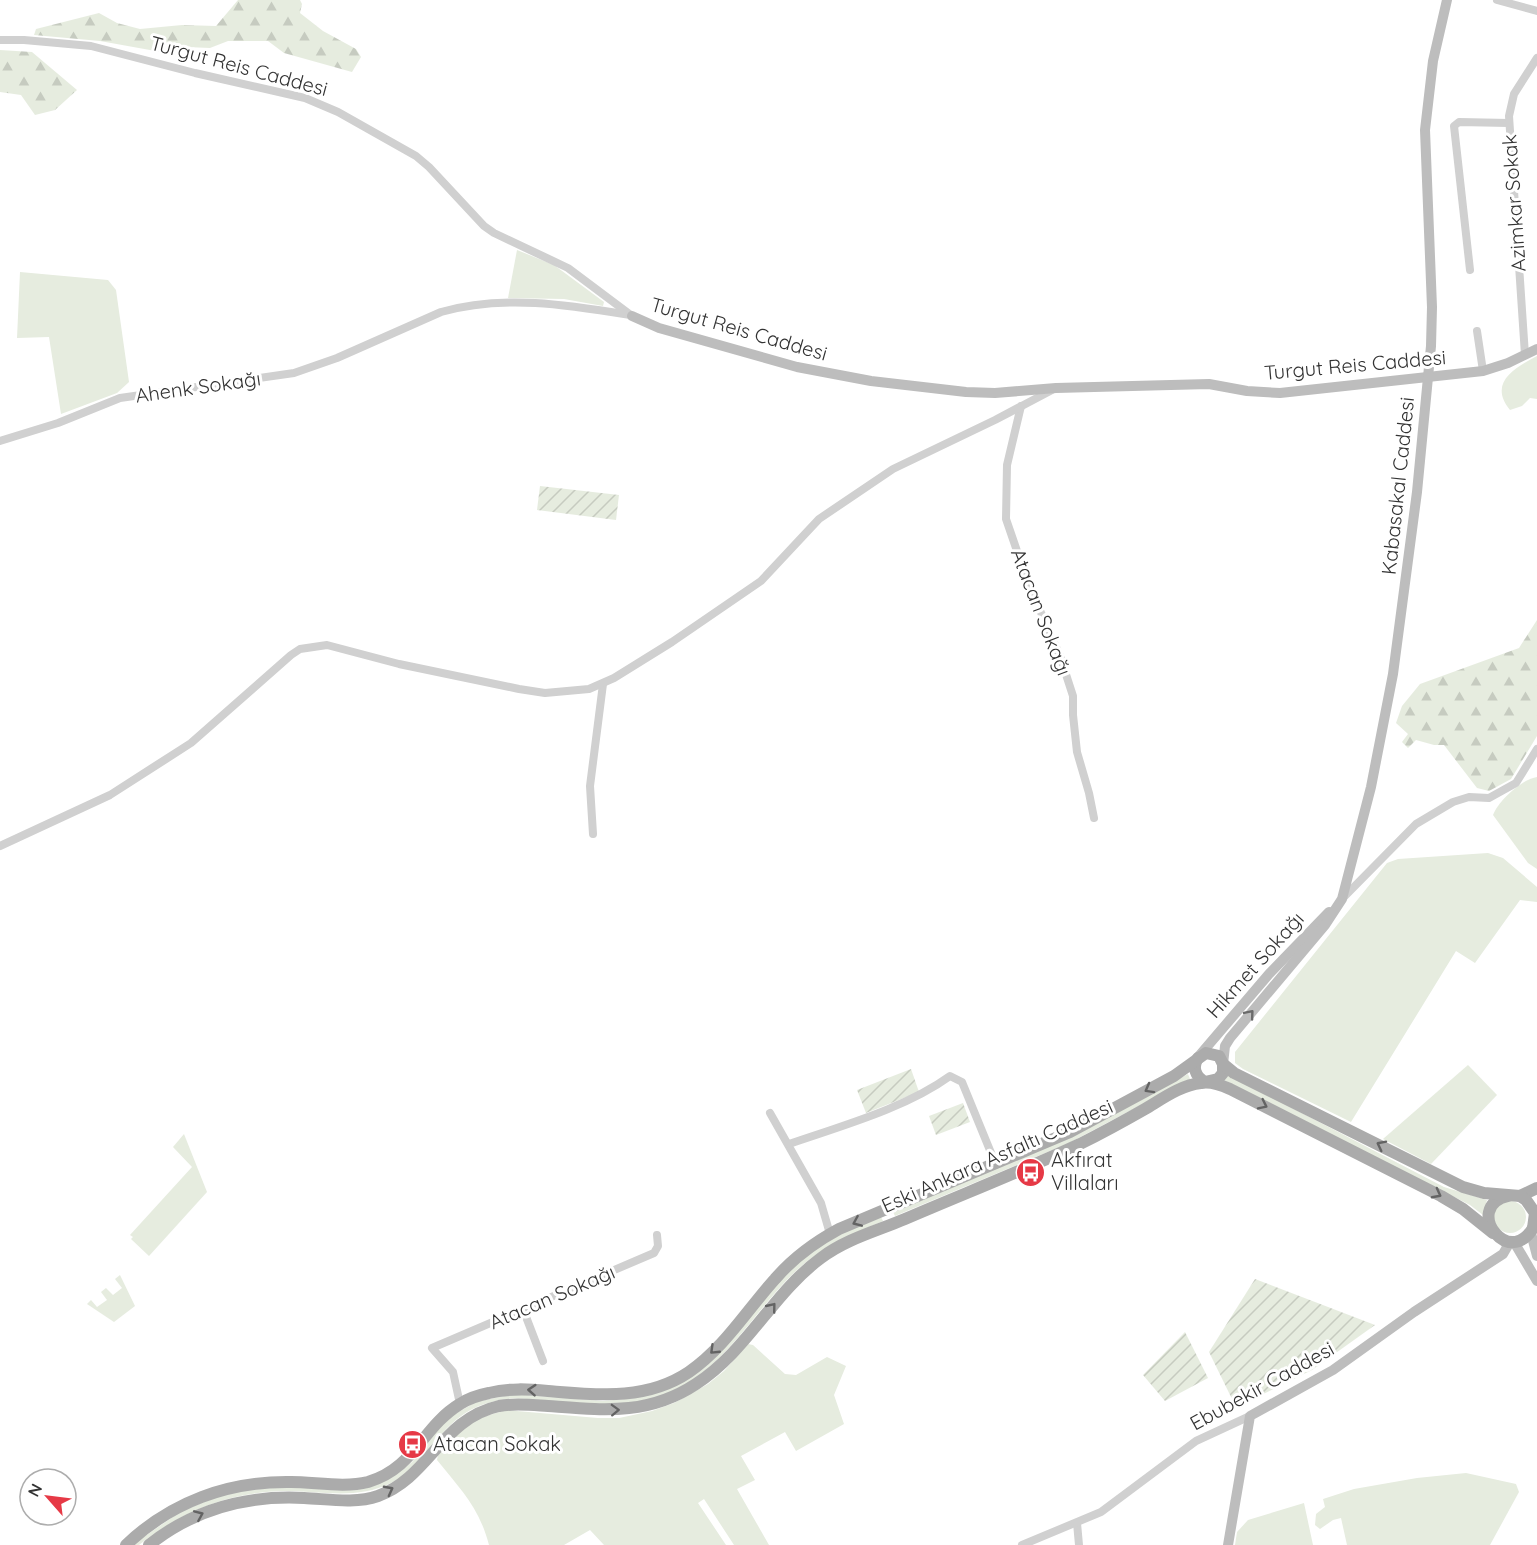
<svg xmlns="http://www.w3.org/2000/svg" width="1537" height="1545" font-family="Quicksand,sans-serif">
<defs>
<pattern id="forest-firs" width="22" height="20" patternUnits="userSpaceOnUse" patternTransform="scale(1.5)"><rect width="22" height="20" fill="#e6ecdf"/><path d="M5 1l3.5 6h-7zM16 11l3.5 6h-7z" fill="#c6cbc0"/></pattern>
<pattern id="garden-furrows" width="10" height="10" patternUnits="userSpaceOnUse" patternTransform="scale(1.5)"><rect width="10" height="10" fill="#e6ecdf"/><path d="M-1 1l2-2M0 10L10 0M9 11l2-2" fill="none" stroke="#c6cbc0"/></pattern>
</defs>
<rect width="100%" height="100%" fill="#fff"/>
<g fill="#e6ecdf">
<path d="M517,250L554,265L604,302L603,306L564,299L508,298Z"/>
<path d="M20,272L108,280L116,290L129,382L117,393L61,414L49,337L17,338Z"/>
<path d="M1537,356V399L1530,398L1522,406L1510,410C1488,383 1514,368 1537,356Z"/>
<path d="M1537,777V869L1528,863L1493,815C1498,801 1522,779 1537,777Z"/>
<path d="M1488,853L1503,858L1537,887V902L1520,900L1475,963L1456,951L1351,1122L1243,1069L1235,1063V1052L1387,863L1398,859Z"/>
<path d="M1468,1065L1497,1095L1431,1164L1383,1139Z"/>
<path d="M1188,1074L1190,1079L1069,1143L895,1216L893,1212L1062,1141Z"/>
<path d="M1227,1074L1444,1187L1487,1200L1483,1215L1470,1205L1224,1080Z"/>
<path d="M184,1134L207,1192L149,1256L131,1239L133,1237L130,1235L192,1167L173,1147Z"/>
<circle cx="1510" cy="1217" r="16"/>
<path d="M881,1217L883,1221C851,1234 822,1247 797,1270C754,1310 727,1367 671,1392C631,1409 587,1404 545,1401C531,1399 515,1397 500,1400C437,1412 438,1459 391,1483C357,1500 321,1491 284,1491C229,1492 182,1511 139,1545H132L180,1512L216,1497L247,1490L284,1487L345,1490L402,1470L412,1462L443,1424L455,1414L476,1402L514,1394L603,1401L635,1398L672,1385L804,1257L839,1234Z"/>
<path d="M120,1275L135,1306L114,1322L87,1304L91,1300L97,1307L107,1300L101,1292L106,1288L113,1295L122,1288L115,1279Z"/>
<path d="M748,1344L753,1345L785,1374L796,1375L827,1357L846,1366L834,1395L844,1424L796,1451L785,1432L741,1456L755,1480L737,1489L769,1545H734L704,1499L698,1503L726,1545H604L590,1530L564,1545H489C479,1507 461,1490 437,1460L438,1455L470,1421L506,1410L598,1418H619L652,1411L674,1403L708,1384L724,1371Z"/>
<path d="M1466,1473L1516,1484L1519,1492L1490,1545H1347L1341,1518L1333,1520L1320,1529L1315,1525L1316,1514L1325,1507L1323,1499L1354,1489L1417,1478Z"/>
<path d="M1304,1503L1313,1545H1235L1237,1532L1248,1520Z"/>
</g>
<g fill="url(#forest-firs)">
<path d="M238,0H300L302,4L300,13L323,31L356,49L361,57L352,72L284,53L268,41H228L210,48L186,47L172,54L100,41L34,35L36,29L99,13L117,23L140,29L182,25L216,26Z"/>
<path d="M0,50L32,52L77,90L55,110L35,115L21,95L0,92Z"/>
<path d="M1537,620V736L1511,779L1489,791L1477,788L1444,745H1434L1416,740L1408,748L1402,742L1408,734L1396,723L1402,706L1420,684L1519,648Z"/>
</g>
<g fill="url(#garden-furrows)">
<path d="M540,486L619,495L616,520L537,510Z"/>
<path d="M911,1069L919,1092L866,1113L857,1090Z"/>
<path d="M963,1103L970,1122L936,1135L929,1116Z"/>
<path d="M1255,1279L1375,1325L1312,1370L1241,1405L1233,1401L1209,1352Z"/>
<path d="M1185,1332L1208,1378L1165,1401L1143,1375Z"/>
</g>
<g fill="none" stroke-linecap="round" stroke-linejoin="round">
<g stroke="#d0d0d0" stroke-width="8">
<path d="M1497,0L1537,11"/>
<path d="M0,40H24L91,46L195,73L305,98L338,112L416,156L429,167L484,226L494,233L568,268L632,316"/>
<path d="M1470,270L1454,126L1459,122L1509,123"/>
<path d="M1477,331L1483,371"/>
<path d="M1525,355L1509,116L1514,94L1537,58"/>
<path d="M1021,406L1007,465L1006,519L1028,583L1060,656L1073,696V715L1077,752L1089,793L1094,818"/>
<path d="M0,441L58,423L120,398L294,373L337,358L441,312C503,294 569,305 630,315"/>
<path d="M593,834L590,786L603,684"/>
<path d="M0,846L110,795L191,743L291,655L300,649L327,645L399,664L519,689L545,693L589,689L614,678L672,642L761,581L819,519L893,469L995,420L1052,390"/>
<path d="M1342,899L1416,824L1453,802L1469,797L1489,798L1516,783L1537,749"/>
<path d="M770,1113L821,1203L830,1234"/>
<path d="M789,1144C841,1126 906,1108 950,1076L962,1082L996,1165"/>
<path d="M523,1309L543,1361"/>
<path d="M460,1404L453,1372L432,1348L654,1253L658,1246L657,1235"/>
<path d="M1077,1523L1079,1545"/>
<path d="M1022,1545L1101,1512L1196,1441L1250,1416"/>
</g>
<g stroke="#bdbdbd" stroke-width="10">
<path d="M632,316L659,328L797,367L871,381L966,392L995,393L1056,388L1209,384L1247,391L1280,393L1483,371L1508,363L1537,349"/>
<path d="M1199,1056L1269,974L1329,912"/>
<path d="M1223,1064L1225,1046L1230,1038L1325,925L1342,899L1371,787L1393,674L1417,492L1431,346L1432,307L1425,130L1433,61L1447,0"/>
<path d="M1531,1233L1537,1256"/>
<path d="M1514,1242L1537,1281"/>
<path d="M1228,1545L1250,1416L1333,1370L1414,1312L1503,1254L1510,1242"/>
</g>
<g stroke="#ababab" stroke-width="12">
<path d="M1198,1058C1192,1067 1195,1076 1205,1082L1218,1079L1223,1073V1064"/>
<path d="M1508,1196C1460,1207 1513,1277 1537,1220"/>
<path d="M1520,1196L1537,1188"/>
<path d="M126,1545C171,1502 228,1481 291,1482C315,1482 344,1488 368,1482C415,1468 422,1427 460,1404C469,1398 479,1395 489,1393C509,1388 528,1389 548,1391C597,1395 646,1401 689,1372C724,1348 747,1310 775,1279C793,1258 815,1242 839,1229L1070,1132L1174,1076L1206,1053L1219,1056L1223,1064L1234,1073L1463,1187L1484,1193L1520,1196L1526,1200L1535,1213L1533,1228"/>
<path d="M149,1545C194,1509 247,1495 304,1498C328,1499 355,1504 378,1496C430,1477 441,1419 499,1406C514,1403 532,1405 548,1406C602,1410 648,1416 696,1384C747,1351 773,1293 821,1258C846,1239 877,1231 905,1219C963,1194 1022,1171 1080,1144C1102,1133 1124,1121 1145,1109C1162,1099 1181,1085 1201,1083C1211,1081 1221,1085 1230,1089L1441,1196L1463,1209L1493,1233"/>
</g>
</g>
<defs><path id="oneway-chevron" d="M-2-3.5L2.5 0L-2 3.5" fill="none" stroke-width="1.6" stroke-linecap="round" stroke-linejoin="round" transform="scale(1.5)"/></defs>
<use stroke="#6a6a6a" href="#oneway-chevron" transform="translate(1250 1014) rotate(-50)"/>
<g stroke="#636363">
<use href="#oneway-chevron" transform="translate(1149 1089) rotate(151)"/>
<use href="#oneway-chevron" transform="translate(1263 1105) rotate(26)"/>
<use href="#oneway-chevron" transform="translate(1381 1145) rotate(-153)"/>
<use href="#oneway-chevron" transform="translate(1437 1194) rotate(28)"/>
<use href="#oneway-chevron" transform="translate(857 1222) rotate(157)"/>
<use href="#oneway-chevron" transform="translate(772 1307) rotate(-51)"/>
<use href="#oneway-chevron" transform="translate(714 1350) rotate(136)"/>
<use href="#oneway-chevron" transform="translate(532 1390) rotate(-176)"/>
<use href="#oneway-chevron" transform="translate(615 1410) rotate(-2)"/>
<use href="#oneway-chevron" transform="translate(389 1490) rotate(-28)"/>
<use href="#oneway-chevron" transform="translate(199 1515) rotate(-23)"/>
</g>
<defs>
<symbol id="bus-disc" viewBox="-11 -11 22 22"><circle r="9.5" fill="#e63946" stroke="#fff"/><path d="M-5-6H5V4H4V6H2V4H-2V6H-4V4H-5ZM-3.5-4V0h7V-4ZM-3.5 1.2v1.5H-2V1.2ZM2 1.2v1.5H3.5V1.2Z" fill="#fff"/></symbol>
</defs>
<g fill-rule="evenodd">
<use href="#bus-disc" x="1014" y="1156" width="33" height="33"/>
<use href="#bus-disc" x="396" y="1428" width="33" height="33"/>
</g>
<g text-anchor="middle" stroke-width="6" stroke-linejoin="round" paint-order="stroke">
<g font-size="20" fill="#333" stroke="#fff">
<text transform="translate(239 66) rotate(15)" y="7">Turgut Reis Caddesi</text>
<text transform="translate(1514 203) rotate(-94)" y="7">Azimkar Sokak</text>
<text transform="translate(739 329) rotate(16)" y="7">Turgut Reis Caddesi</text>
<text transform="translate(1355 365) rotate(-5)" y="7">Turgut Reis Caddesi</text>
<text transform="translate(198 387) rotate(-8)" y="7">Ahenk Sokağı</text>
<text transform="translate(1398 486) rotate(-84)" y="7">Kabasakal Caddesi</text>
<text transform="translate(1041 612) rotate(69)" y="7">Atacan Sokağı</text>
<text transform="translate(1255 965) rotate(-48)" y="7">Hikmet Sokağı</text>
<text transform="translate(997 1156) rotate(-24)" y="7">Eski Ankara Asfaltı Caddesi</text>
<text transform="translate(552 1297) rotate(-23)" y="7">Atacan Sokağı</text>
<text transform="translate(1262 1386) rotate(-29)" y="7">Ebubekir Caddesi</text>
</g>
<g font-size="20" fill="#333" stroke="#fff" text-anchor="start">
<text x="1051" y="1167">Akfırat<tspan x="1051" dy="23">Villaları</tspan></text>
<text x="433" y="1451">Atacan Sokak</text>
</g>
</g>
<g transform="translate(48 1497) rotate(298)"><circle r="28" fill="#ffffff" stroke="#adadad" stroke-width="1.5"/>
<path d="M0-4.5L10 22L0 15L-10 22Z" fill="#e63946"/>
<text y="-9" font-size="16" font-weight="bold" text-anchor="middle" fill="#333333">N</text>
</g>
</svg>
